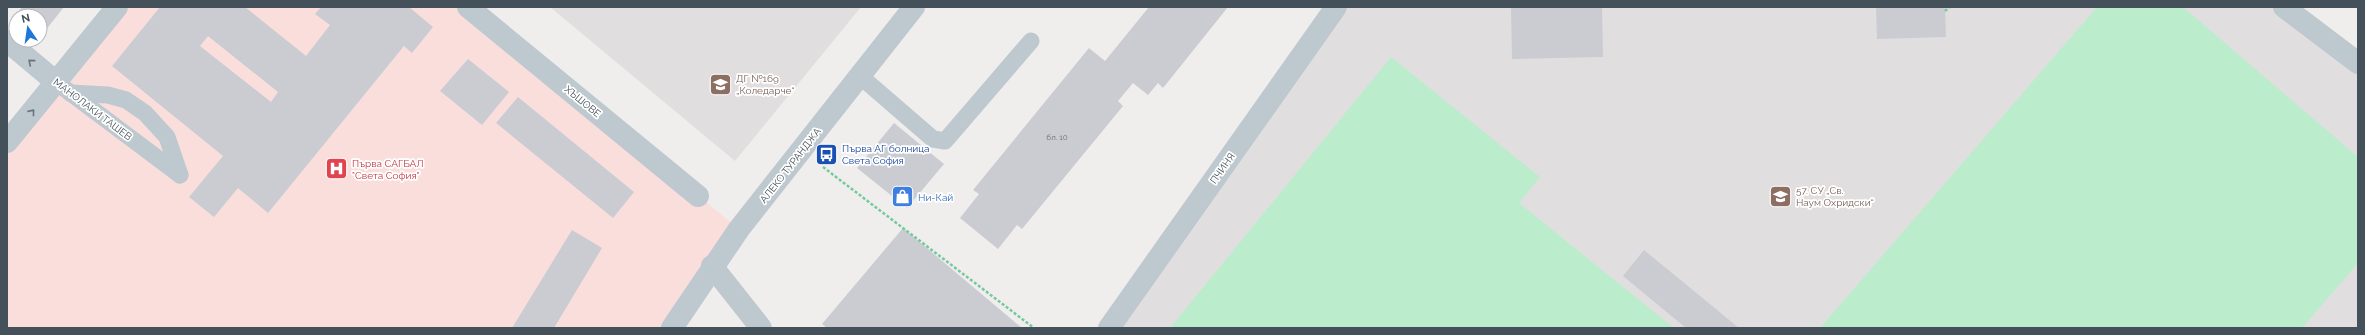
<svg xmlns="http://www.w3.org/2000/svg" width="2365" height="335" font-family="Raleway,sans-serif">
<rect width="100%" height="100%" fill="#f0eded"/>
<g fill="#e1dedf">
<path d="M550,7H861L735,161Z"/>
<path d="M1336,7H2284L2358,63V328H1109Z"/>
</g>
<path fill="#fadedc" d="M117,7H468L739,229L672,328H7V142Z"/>
<g fill="#bbedcc">
<path d="M2097,7H2183L2358,157V263L2302,328H1820Z"/>
<path d="M1391,57L1540,177L1519,203L1674,328H1170Z"/>
</g>
<g fill="#caccd2" fill-rule="evenodd">
<path d="M22,7H64L45,31L40,27V16H26L19,11Z"/>
<path d="M160,7H245L306,56L330,25L315,14L321,7H409L433,27L412,53L404,46L268,213L238,188L214,217L189,197L223,156L112,66ZM208,36L278,92L271,102L200,46Z"/>
<path d="M1149,7H1228L1163,88L1158,83L1148,95L1133,83L1118,101L1123,106L1022,229L1017,225L998,249L960,218L979,194L973,190L1089,48L1105,61Z"/>
<path d="M1511,7H1602L1603,57L1512,59Z"/>
<path d="M1876,7H1945L1946,37L1877,39Z"/>
<path d="M468,59L509,92L482,125L440,91Z"/>
<path d="M518,97L634,192L613,218L496,123Z"/>
<path d="M894,123L944,164L907,208L857,168Z"/>
<path d="M903,228L1022,328H827L822,324Z"/>
<path d="M572,230L602,248L554,328H512Z"/>
<path d="M1644,250L1739,328H1686L1623,276Z"/>
</g>
<g fill="none" stroke-linecap="round" stroke-linejoin="round">
<g stroke="#74ca9c" stroke-width="2.5" stroke-dasharray="3 2" stroke-linecap="butt">
<path d="M1945,11L1950,7"/>
<path d="M823,167L1034,328"/>
</g>
<g stroke="#bdc8cf" stroke-width="17">
<path d="M860,76L933,139L945,141L1031,41"/>
<path d="M56,82L180,175"/>
<path d="M70,93L108,95L126,100L145,113L167,137L180,175"/>
</g>
<g stroke="#bdc8cf" stroke-width="22">
<path d="M468,7L698,196"/>
<path d="M2284,7L2358,63"/>
<path d="M7,41L56,82"/>
<path d="M7,142L117,7"/>
<path d="M712,266L761,328"/>
<path d="M672,328L739,229L914,7"/>
<path d="M1109,328L1336,7"/>
</g>
</g>
<defs><path id="oneway-chevron" d="M-2-3.5L2.5 0L-2 3.5" fill="none" stroke-width="1.6" stroke-linecap="round" stroke-linejoin="round"/></defs>
<g stroke="#69757d">
<use href="#oneway-chevron" transform="translate(31 62) rotate(-140)"/>
<use href="#oneway-chevron" transform="translate(32 112) rotate(-51)"/>
</g>
<defs>
<symbol id="school-square" viewBox="-11 -11 22 22"><rect x="-9" y="-9" width="18" height="18" rx="4" fill="#8d6e63" stroke="#fff"/><path d="M0-5L7-2L0 1L-7-2ZM-4 1L0 2.5L4 1V4Q0 6-4 4Z" fill="#fff"/></symbol>
<symbol id="bus-square" viewBox="-11 -11 22 22"><rect x="-9" y="-9" width="18" height="18" rx="4" fill="#1a4fb4" stroke="#fff"/><path d="M-5-6H5V4H4V6H2V4H-2V6H-4V4H-5ZM-3.5-4V0h7V-4ZM-3.5 1.2v1.5H-2V1.2ZM2 1.2v1.5H3.5V1.2Z" fill="#fff"/></symbol>
<symbol id="hospital-square" viewBox="-11 -11 22 22"><rect x="-9" y="-9" width="18" height="18" rx="4" fill="#e0444e" stroke="#fff"/><path d="M-5-5h3v3.5h4V-5h3V5h-3V1.5h-4V5h-3Z" fill="#fff"/></symbol>
<symbol id="shop-square" viewBox="-11 -11 22 22"><rect x="-9" y="-9" width="18" height="18" rx="4" fill="#3f7fe0" stroke="#fff"/><path d="M-5-2.5h2.3a2.7 3.5 0 0 1 5.4 0H5L5.5 6h-11ZM-1.5-2.5h3a1.5 2.3 0 0 0-3 0Z" fill="#fff"/></symbol>
</defs>
<g fill-rule="evenodd">
<use href="#school-square" x="708" y="72" width="25" height="25"/>
<use href="#bus-square" x="814" y="142" width="25" height="25"/>
<use href="#hospital-square" x="324" y="156" width="25" height="25"/>
<use href="#school-square" x="1768" y="184" width="25" height="25"/>
<use href="#shop-square" x="890" y="184" width="25" height="25"/>
</g>
<g text-anchor="middle" stroke-width="3.5" stroke-linejoin="round" paint-order="stroke">
<g font-size="8" fill="#667078">
<text x="1057" y="140">бл. 10</text>
</g>
<g font-size="10" fill="#785e54" stroke="#fff" text-anchor="start">
<text x="736" y="82">ДГ №169<tspan x="736" dy="12">„Коледарче“</tspan></text>
<text x="1796" y="194">57. СУ „Св.<tspan x="1796" dy="12">Наум Охридски“</tspan></text>
</g>
<g font-size="10" fill="#45515a" stroke="#fff">
<text transform="translate(583 101) rotate(39)" y="4">ХЪШОВЕ</text>
<text transform="translate(93 109) rotate(37)" y="4">МАНОЛАКИ ТАШЕВ</text>
<text transform="translate(790 165) rotate(-52)" y="4">АЛЕКО ТУРАНДЖА</text>
<text transform="translate(1222 168) rotate(-55)" y="4">ПЧИНЯ</text>
</g>
<g font-size="10" fill="#164399" stroke="#fff" text-anchor="start">
<text x="842" y="152">Първа АГ болница<tspan x="842" dy="12">Света София</tspan></text>
</g>
<g font-size="10" fill="#be3a42" stroke="#fff" text-anchor="start">
<text x="352" y="167">Първа САГБАЛ<tspan x="352" dy="12">"Света София"</tspan></text>
</g>
<g font-size="10" fill="#366cbe" stroke="#fff" text-anchor="start">
<text x="918" y="201">Ни-Кай</text>
</g>
</g>
<rect width="2365" height="335" fill="none" stroke="#45515a" stroke-width="16"/>
<g transform="translate(28 28) rotate(347)"><circle r="19" fill="#ffffff" stroke="#b5b9bd"/>
<path d="M0-3L7 15L0 10L-7 15Z" fill="#1c77da"/>
<text y="-6" font-size="11" font-weight="bold" text-anchor="middle" fill="#45515a">N</text>
</g>
</svg>
